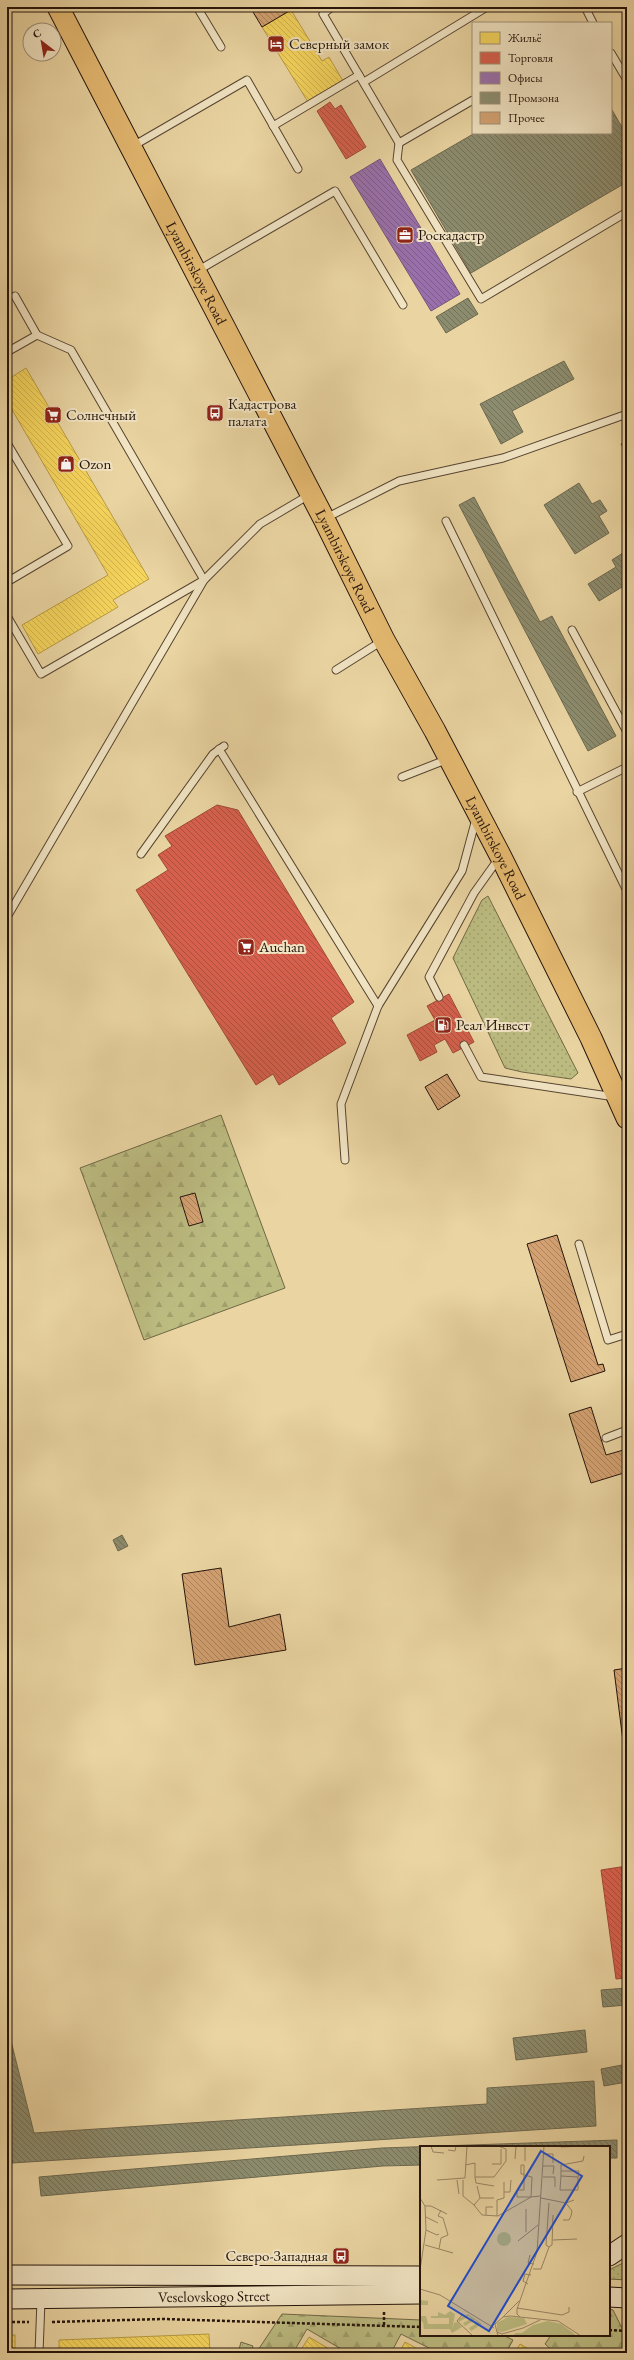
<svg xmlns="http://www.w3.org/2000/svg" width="634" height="2360" font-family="'EB Garamond',serif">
<defs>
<pattern id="grass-dots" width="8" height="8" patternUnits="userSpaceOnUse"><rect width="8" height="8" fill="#bcbc81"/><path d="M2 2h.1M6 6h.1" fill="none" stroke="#a1a16e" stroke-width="1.8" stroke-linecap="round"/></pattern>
<pattern id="forest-firs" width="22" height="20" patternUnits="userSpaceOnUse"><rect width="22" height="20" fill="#bcbc81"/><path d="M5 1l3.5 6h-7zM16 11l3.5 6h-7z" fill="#a1a16e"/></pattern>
<pattern id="park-crowns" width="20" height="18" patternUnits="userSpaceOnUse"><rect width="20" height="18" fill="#bcbc81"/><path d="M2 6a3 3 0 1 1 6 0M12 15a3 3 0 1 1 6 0" fill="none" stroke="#a1a16e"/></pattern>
<pattern id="homes-back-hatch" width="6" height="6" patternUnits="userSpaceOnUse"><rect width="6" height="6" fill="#f6d55c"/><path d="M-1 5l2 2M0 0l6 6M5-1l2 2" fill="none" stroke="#d3b64f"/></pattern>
<pattern id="shops-back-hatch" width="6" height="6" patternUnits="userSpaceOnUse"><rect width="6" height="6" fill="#d6604d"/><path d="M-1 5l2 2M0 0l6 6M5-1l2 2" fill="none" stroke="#ad4e3e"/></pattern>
<pattern id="offices-back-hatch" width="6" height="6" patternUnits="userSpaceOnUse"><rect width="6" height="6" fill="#9970ab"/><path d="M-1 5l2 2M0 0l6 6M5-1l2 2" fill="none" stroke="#7d5b89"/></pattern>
<pattern id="industry-back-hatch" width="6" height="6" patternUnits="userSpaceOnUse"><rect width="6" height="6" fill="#8c8c6e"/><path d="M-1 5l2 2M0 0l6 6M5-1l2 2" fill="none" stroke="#727159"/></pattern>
<pattern id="building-back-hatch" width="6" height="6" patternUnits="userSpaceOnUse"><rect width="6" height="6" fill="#d4a272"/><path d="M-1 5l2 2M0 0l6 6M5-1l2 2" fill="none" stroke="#ac835c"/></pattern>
</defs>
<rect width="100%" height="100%" fill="#ead5a2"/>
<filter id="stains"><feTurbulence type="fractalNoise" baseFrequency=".005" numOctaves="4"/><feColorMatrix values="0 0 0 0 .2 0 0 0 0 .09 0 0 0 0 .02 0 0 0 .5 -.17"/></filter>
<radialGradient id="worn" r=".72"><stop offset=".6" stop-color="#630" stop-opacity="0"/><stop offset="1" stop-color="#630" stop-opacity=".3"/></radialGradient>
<g fill="url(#grass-dots)" stroke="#706846">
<path d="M488,896L578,1073L571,1079L522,1072L505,1068L453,958L482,900Z"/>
<path d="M627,2261V2280L609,2279V2270Z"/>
</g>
<g fill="url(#forest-firs)" stroke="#706846">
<path d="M221,1115L285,1288L144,1340L80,1168Z"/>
<path d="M609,2309L613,2310L627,2338V2353H555L545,2344L551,2335H609Z"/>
<path d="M282,2314L421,2320V2335H503L513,2340L506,2353H439L401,2334L391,2353H348L307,2329L293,2353H256Z"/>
</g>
<path fill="url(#park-crowns)" stroke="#706846" d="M241,2342L253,2346L251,2353H238Z"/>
<g fill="url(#homes-back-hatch)" stroke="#b79b44">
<path d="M291,10L322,61L329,57L343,81L308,102L262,27Z"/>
<path d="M7,329L12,337L7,339Z"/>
<path d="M26,368L149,579L113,600L118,607L38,654L22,625L108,575L7,401V380Z"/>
<path d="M209,2334L210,2353H59V2340Z"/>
<rect x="7" y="2335" width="8" height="18"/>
<path d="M309,2337L336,2353H299Z"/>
<path d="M405,2342L425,2353H399Z"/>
<path d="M520,2344L536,2353H515Z"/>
</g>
<g fill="url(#shops-back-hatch)" stroke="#a14939">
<path d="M330,102L335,109L341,105L366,147L346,159L317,111Z"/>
<path d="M217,805L238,810L354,1002L331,1018L346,1043L279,1085L273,1074L256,1085L136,890L168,870L158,855L172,846L165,836Z"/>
<path d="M449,994L474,1042L453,1053L445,1039L434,1045L437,1052L420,1061L407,1035L435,1020L427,1006Z"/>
<path d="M627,1866V1978L616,1979L601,1870Z"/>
</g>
<path fill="url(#offices-back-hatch)" stroke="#76547b" d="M380,159L460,294L431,311L350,177Z"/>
<g fill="url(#industry-back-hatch)" stroke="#6d6850">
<path d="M611,108L627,136V182L471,273L411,170L475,133H611Z"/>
<path d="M468,298L478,314L446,333L436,317Z"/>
<path d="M564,361L574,379L512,411L523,432L501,444L480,404Z"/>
<path d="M627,440V455L621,444Z"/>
<path d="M579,483L592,504L600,500L607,511L599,516L609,533L575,554L544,505Z"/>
<path d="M474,497L540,622L552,616L616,736L588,751L459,505Z"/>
<path d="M626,551L627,584L599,601L588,584L616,567L612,560Z"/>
<path d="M627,792V803L623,794Z"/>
<path d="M122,1535L128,1546L118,1551L113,1540Z"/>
<path d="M627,1988V2005L603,2007L601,1990Z"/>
<path d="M7,2025L34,2133L487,2104V2088L594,2081L596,2126L12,2163L7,2141Z"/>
<path d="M585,2030L587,2052L516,2060L513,2038Z"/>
<path d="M627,2064V2082L604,2086L601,2069Z"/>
<path d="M617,2140V2158H609V2147H421V2165L383,2166L41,2196L39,2177L382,2148Z"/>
</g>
<g fill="url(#building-back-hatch)" stroke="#24140b">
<path d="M250,7H296L262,27Z"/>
<path d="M447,1074L460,1096L438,1110L425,1087Z"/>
<path d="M195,1193L203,1222L189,1226L180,1197Z"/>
<path d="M557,1235L598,1365L603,1364L605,1371L571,1382L527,1244Z"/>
<path d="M591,1407L606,1455L627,1449V1472L591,1483L569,1414Z"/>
<path d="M627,1500V1520L623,1501Z"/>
<path d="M221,1568L229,1627L280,1614L286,1650L195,1665L182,1574Z"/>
<path d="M627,1668V1765H626L614,1670Z"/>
</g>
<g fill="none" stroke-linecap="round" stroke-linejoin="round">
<defs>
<g id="lane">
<path d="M197,7L221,47"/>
<path d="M332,7L323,14L399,143L473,100"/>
<path d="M585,7L593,23"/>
<path d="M611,53L627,80"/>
<path d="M364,82L487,7"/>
<path d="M273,126L359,75"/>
<path d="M399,143L397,160L481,299L627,212"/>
<path d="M133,146L247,80L298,169"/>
<path d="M197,271L335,191L403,305"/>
<path d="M15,296L37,335"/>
<path d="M7,352L37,335L71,350L204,580L41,674L7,616"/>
<path d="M7,443L68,546L7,582"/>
<path d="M326,518L399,481L503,458L627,414"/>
<path d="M446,521L627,891"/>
<path d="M572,630L627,732"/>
<path d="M336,670L382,641"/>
<path d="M219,749L378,1006"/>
<path d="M402,777L448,759"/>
<path d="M577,792L627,767"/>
<path d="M141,854L213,754L224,746"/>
<path d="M7,917L204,580L260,524L309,495"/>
<path d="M439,997L429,977L474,893L499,858"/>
<path d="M464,1045L481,1077L615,1097"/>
<path d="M345,1160L341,1104L378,1006L462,871L476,819"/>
<path d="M579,1244L608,1340L627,1334"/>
<path d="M606,1438L627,1430"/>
<path d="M39,2353L41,2300"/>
</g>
<g id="secondary">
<path d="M609,2256L627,2244"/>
<path d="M7,2275L421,2276"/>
<path d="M609,2297L627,2298"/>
<path id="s1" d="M7,2299L421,2294"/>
</g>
<g id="primary">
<path id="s2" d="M58,7L324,519L384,640L435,731L501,857L591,1038L627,1118"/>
</g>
</defs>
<use href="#lane" stroke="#564431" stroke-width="9"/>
<use href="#secondary" stroke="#24140b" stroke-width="21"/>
<use href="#primary" stroke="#24140b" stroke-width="23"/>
<g stroke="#24140b" stroke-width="2.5" stroke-dasharray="3 2" stroke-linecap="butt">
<path d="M384,2312V2326"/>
<path d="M7,2322H29"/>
<path d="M52,2322L163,2319L421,2327"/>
<path d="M609,2330L627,2331"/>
</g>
<use href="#lane" stroke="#f1e4c3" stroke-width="7"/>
<use href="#secondary" stroke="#f1e4c3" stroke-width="19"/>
<use href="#primary" stroke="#e5ba71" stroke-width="21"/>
</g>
<defs>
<symbol id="hotel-square" viewBox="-11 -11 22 22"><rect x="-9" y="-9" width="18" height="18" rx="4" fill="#8f2418" stroke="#f1e4c3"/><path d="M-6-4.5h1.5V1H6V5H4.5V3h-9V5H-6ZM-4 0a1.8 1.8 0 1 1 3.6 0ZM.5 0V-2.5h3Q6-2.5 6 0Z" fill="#fff"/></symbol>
<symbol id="office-square" viewBox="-11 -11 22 22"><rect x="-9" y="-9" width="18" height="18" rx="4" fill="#8f2418" stroke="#f1e4c3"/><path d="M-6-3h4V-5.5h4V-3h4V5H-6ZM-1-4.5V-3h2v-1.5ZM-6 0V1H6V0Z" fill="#fff"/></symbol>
<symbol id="bus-square" viewBox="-11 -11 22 22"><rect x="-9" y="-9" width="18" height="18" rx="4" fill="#8f2418" stroke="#f1e4c3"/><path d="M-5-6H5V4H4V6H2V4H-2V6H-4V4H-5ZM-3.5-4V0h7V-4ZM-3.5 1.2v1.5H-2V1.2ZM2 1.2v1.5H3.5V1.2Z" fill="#fff"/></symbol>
<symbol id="supermarket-square" viewBox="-11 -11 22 22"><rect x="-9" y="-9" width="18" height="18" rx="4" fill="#8f2418" stroke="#f1e4c3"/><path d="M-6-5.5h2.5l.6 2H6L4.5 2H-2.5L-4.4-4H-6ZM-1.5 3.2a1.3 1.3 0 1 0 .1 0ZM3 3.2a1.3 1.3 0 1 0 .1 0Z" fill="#fff"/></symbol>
<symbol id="shop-square" viewBox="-11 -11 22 22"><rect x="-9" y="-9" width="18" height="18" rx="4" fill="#8f2418" stroke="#f1e4c3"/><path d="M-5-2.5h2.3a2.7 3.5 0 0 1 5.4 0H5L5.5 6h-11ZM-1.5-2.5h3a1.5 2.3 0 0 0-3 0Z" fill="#fff"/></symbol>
<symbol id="fuel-square" viewBox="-11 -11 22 22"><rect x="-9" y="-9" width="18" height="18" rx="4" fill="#8f2418" stroke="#f1e4c3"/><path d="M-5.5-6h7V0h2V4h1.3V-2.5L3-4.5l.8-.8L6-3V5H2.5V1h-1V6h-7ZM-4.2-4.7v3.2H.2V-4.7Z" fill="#fff"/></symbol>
</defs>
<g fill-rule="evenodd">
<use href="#hotel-square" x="266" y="34" width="20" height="20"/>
<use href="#office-square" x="395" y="225" width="20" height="20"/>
<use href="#bus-square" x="205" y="403" width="20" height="20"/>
<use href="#supermarket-square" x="43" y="405" width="20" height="20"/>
<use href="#shop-square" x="56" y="454" width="20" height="20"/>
<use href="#supermarket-square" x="236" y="937" width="20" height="20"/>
<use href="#fuel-square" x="433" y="1015" width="20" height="20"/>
<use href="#bus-square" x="331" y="2246" width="20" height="20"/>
</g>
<g text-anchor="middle" stroke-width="4" stroke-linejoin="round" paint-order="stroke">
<g font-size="15" fill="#24140b" stroke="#f1e4c3" text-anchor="start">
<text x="289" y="49">Северный замок</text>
<text x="418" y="240">Роскадастр</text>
<text x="228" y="409">Кадастрова<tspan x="228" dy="17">палата</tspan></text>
<text x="66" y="420">Солнечный</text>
<text x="79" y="469">Ozon</text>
<text x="259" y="952">Auchan</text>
<text x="456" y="1030">Реал Инвест</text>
<text x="328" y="2261" text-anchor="end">Северо-Западная</text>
</g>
<g font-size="15" fill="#24140b" stroke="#f1e4c3">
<text dy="5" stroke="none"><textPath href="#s2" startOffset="300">Lyambirskoye Road</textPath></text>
<text dy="5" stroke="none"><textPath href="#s2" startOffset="624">Lyambirskoye Road</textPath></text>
<text dy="5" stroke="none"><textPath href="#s2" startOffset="948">Lyambirskoye Road</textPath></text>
<text dy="5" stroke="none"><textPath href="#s1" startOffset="207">Veselovskogo Street</textPath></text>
</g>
</g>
<g transform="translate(420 2146)">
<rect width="190" height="190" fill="#ead5a2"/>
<path d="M88,171L104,172L107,178L82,186L77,185V177Z" fill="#bcbc81"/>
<path d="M77 93a7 7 0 1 1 14 0a7 7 0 1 1-14 0ZM0,154L8,155V159H1L0,170H6L8,178H29V172H11V170H18V166L25,169L30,165L35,168L32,184L34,177L37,176L42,181L32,187L30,183H4L3,176L0,175ZM48,168L62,178L51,185L49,182L57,177L55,174L45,180L43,177L51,173L49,170L39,176L38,173ZM128,175L141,178L157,190H92L96,187H102L113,179Z" fill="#bcbc81"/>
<path fill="none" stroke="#9b8866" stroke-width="1" d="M11,0L13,6L24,7M141,1L164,0M28,4L35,5L36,0M124,8H133V17M95,13L96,0M105,15V0M72,18H81V3M45,19L55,17V31H74L86,15V3L78,0M123,20H134L133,28M141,25H159L158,31L141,30V19L163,15L164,10M104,29L112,31L111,51H97V44H104ZM104,29V19H101V28H104M141,30L140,44H158V31M55,31L56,37L74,40M123,31H135V41M17,34L45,32L47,0M37,34L39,48M43,34V50L54,59M57,40L60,52L54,59L62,69L78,70L111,51L120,50M84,46H90L91,34M0,52L5,60L6,84L0,124M60,52H74M121,52L146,57L154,54M5,60H11L27,68M106,63V86M66,69V61H73M77,70V54L84,52V36M6,71L18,77M143,74H149L151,70L152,65L146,57M6,84L17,89L19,88M133,94L157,93M98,95L118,79M5,99L33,107M129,101L126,99L129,57M19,103L21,92L28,89L23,72L18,70L21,64M110,109L108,117L114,118M113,123H121L129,101L132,99L133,69M108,138L103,135L105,128L111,129M0,143L20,149L74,182M97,162L142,169L149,166V161M42,169L37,175L53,190M83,171L99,155M100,171L97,168V163L117,106L124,0M77,186L82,188L103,182L120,174M78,190L75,178L83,171L90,170L138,175L161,190"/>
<path fill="#1d4ed8" fill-opacity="0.15" stroke="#1d4ed8" stroke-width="2" d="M121,5L162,30L69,185L28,160Z"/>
<rect width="190" height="190" fill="none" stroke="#24140b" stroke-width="2"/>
</g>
<rect width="634" height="2360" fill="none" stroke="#ead5a2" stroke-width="24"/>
<rect x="8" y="8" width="618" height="2344" fill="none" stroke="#24140b" stroke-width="2"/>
<rect x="12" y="12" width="610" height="2336" fill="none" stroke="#24140b"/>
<rect x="472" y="22" width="140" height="112" fill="#f1e4c3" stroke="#9f9179"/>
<rect x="480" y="32" width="20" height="12" fill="#f6d55c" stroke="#9f9179"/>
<text x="508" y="42" font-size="12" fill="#24140b">Жильё</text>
<rect x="480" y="52" width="20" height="12" fill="#d6604d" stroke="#9f9179"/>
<text x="508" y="62" font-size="12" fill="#24140b">Торговля</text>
<rect x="480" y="72" width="20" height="12" fill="#9970ab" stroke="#9f9179"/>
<text x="508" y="82" font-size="12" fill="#24140b">Офисы</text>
<rect x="480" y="92" width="20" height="12" fill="#8c8c6e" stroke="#9f9179"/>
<text x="508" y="102" font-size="12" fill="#24140b">Промзона</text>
<rect x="480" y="112" width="20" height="12" fill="#d4a272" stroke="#9f9179"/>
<text x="508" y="122" font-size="12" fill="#24140b">Прочее</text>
<g transform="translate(42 42) rotate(329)"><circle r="19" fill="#f1e4c3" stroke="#9f9179"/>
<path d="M0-3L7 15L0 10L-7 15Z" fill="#8f2418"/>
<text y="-6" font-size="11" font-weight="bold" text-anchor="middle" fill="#24140b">С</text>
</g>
<rect width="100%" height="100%" filter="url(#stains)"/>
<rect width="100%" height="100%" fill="url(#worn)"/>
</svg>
